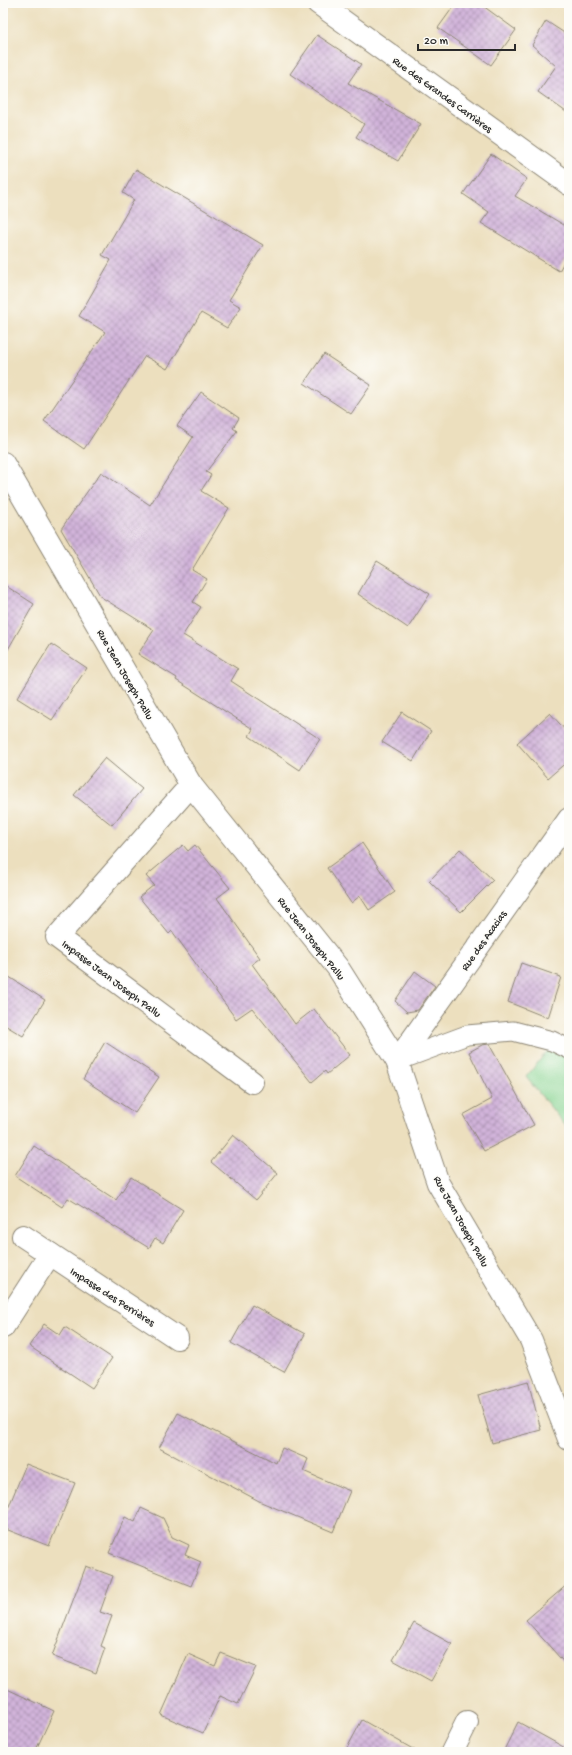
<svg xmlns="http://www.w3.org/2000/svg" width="572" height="1755" font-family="'Gochi Hand',sans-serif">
<defs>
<pattern id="building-cross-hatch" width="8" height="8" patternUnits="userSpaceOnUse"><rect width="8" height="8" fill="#d1b4da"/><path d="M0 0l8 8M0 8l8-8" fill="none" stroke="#aa93b1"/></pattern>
</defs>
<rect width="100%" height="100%" fill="#fdfcf7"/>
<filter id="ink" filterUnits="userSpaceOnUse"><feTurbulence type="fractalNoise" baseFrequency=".025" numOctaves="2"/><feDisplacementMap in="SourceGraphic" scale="8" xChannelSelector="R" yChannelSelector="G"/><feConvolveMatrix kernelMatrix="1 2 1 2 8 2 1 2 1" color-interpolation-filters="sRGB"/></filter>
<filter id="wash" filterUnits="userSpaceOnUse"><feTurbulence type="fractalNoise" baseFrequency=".012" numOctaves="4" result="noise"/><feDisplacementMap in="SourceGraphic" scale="16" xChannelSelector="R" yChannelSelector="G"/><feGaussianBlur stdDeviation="0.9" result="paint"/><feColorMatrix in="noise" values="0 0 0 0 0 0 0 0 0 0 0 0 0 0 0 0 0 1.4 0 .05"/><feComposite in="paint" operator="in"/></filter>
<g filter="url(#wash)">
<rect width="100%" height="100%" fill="#ecdfbe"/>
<path fill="#87d492" stroke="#59805e" d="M550,1048L569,1057V1130L526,1077Z"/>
<g id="blocks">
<g fill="url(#building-cross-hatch)">
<path d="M456,3H479L516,30L491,65L438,28Z"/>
<path d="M546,21L569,36V114L538,92L556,66L532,45Z"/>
<path d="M317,35L361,64L348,83L421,124L398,161L356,137L364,124L290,74Z"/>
<path d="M491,154L527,179L515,196L569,228V253L559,271L481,223L489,212L463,194Z"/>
<path d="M136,169L263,245L229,300L241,307L227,328L201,313L167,369L145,356L84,449L44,421L105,332L79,316L111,260L102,255L134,200L123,193Z"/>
<path d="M324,354L371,385L351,414L304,383Z"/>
<path d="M201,392L239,418L233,428L237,431L206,472L211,475L201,491L229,508L192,570L207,579L193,602L201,607L183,635L238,669L231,681L320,739L300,770L249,736L253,729L176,680L177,678L138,654L154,630L101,597L61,529L101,472L150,505L193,437L177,426Z"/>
<path d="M377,561L430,594L408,628L358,594Z"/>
<path d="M3,584L34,604L3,658Z"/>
<path d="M51,644L87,668L52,720L17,698Z"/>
<path d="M402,712L431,731L413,761L382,742Z"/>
<path d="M550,713L569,734V760L548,778L517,743Z"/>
<path d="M105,758L142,789L112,825L74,795Z"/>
<path d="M362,843L395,892L369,910L360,896L351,903L327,868Z"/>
<path d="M183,845L188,851L195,845L230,888L217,898L260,958L252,964L295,1024L314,1009L350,1055L327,1074L325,1071L312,1082L252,1008L236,1019L172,931L169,934L139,897L154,885L146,876Z"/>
<path d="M460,849L493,880L461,912L429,881Z"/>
<path d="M521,963L561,977L548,1018L508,1002Z"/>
<path d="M415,971L435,986L418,1010L407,1012L395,1001Z"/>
<path d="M3,973L45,1000L23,1036L3,1024Z"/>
<path d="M105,1042L159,1077L135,1113L83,1079Z"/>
<path d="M489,1044L534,1125L484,1151L463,1115L492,1099L469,1052L482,1045Z"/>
<path d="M233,1135L278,1173L256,1200L211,1162Z"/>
<path d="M34,1146L116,1200L131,1177L183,1210L163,1243L155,1238L149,1248L68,1198L62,1207L15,1176Z"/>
<path d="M252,1305L305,1334L284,1372L231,1343Z"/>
<path d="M44,1324L60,1335L65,1327L112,1358L92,1388L29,1346Z"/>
<path d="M528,1381L541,1430L492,1443L478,1395Z"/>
<path d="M178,1413L276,1463L282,1448L308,1459L303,1471L350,1491L333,1532L261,1502L159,1448Z"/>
<path d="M26,1464L75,1483L49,1546L3,1528V1521Z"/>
<path d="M141,1508L163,1518L172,1537L189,1545L185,1555L201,1562L191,1586L109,1553L125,1517L135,1522Z"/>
<path d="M86,1566L113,1576L100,1612L112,1616L101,1646L105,1648L96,1673L52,1656Z"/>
<path d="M569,1583V1668L526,1620Z"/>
<path d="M414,1623L452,1644L431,1681L393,1660Z"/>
<path d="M221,1653L256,1667L238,1704L220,1696L203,1733L161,1715L188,1654L215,1666Z"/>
<path d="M3,1687L54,1711L35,1752H3Z"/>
<path d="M362,1720L418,1752H345Z"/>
<path d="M518,1722L569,1750V1752H503Z"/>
</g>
</g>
</g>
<g filter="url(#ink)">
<use href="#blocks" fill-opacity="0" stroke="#8c8574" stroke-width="1"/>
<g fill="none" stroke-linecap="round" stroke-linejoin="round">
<defs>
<path id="service" d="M397,1061L467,1035L513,1031L552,1041L569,1049"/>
<g id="minor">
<path d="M318,3L569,184"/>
<path d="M3,463L191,785L338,968L397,1061L438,1183L531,1340L569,1439"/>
<path d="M191,785L57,937L252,1082"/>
<path d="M397,1061L569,819"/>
<path d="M23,1236L177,1338"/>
<path d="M3,1327L50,1254"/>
<path d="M452,1752L467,1722"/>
</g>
</defs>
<use href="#service" stroke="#8c8574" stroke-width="21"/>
<use href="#minor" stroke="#8c8574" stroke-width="24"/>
<use href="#service" stroke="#fff" stroke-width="19"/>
<use href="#minor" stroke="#fff" stroke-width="22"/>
</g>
</g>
<g text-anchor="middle" stroke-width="3" stroke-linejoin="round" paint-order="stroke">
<g font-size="11" fill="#2b2b2b" stroke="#fdfcf7">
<text transform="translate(443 94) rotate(36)" y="4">Rue des Grandes Carrières</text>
<text transform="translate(126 674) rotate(60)" y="4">Rue Jean Joseph Pallu</text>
<text transform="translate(312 938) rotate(52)" y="4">Rue Jean Joseph Pallu</text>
<text transform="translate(483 940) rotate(-55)" y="4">Rue des Acacias</text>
<text transform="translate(112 978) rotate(37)" y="4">Impasse Jean Joseph Pallu</text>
<text transform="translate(462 1221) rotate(61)" y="4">Rue Jean Joseph Pallu</text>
<text transform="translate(113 1296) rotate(33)" y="4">Impasse des Perrières</text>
</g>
</g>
<rect width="572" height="1755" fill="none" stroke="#fdfcf7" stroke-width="16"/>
<path d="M418 44v6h97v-6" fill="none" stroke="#2b2b2b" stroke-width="2"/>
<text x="424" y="44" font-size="12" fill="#2b2b2b" stroke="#fdfcf7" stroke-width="3" paint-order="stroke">20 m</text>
</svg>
